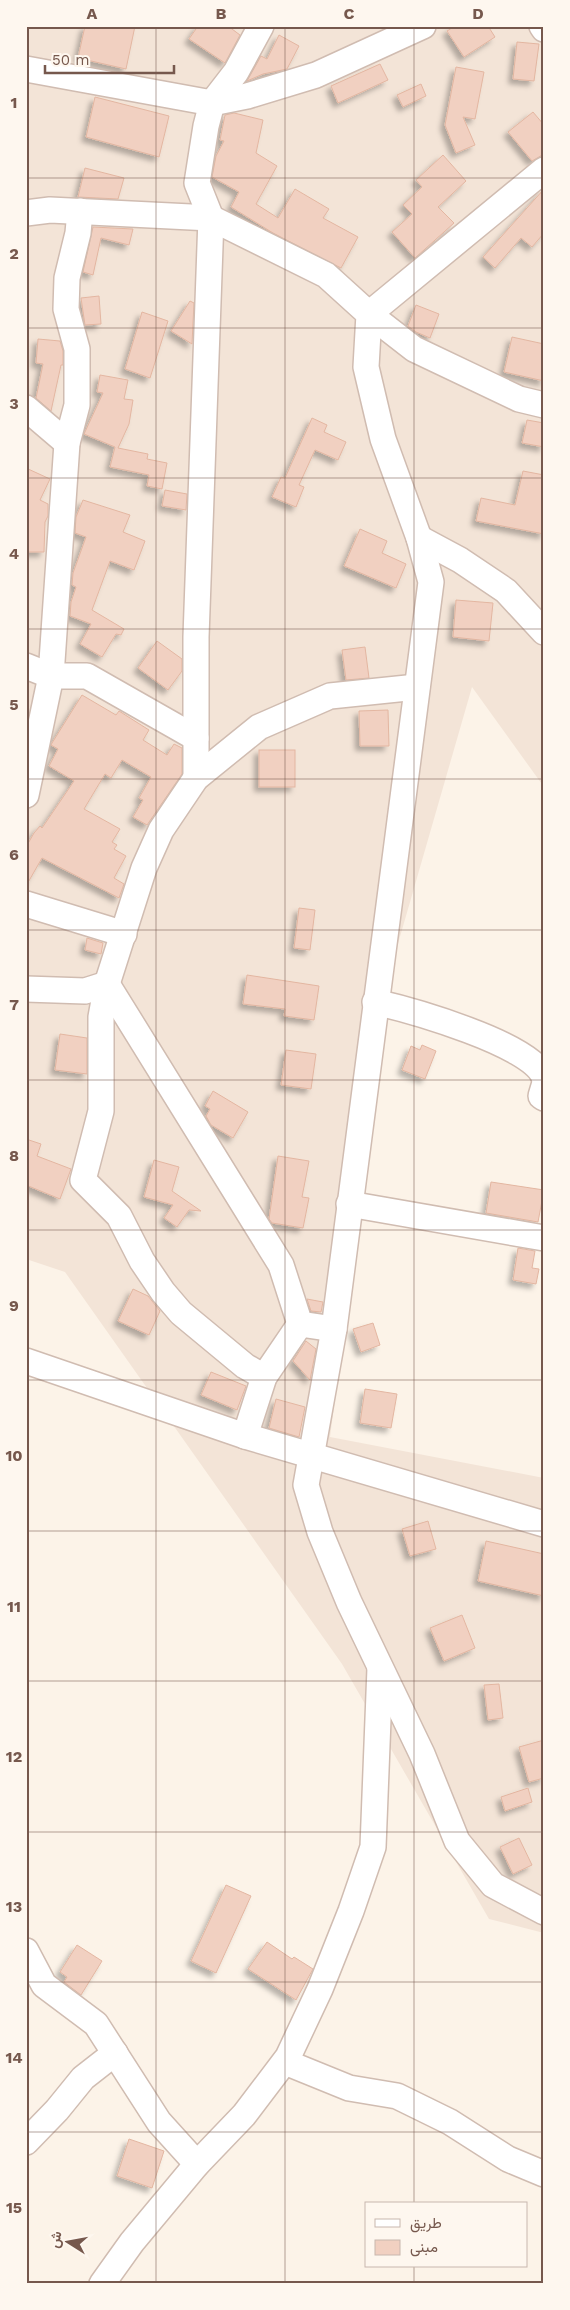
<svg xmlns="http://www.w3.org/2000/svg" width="570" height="2310" font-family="'Work Sans',Vazirmatn,sans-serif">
<defs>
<filter id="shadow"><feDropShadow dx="-4.5" dy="4.5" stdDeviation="2.5" flood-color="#0004"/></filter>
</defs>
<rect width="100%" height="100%" fill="#fcf3e8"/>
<path fill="#f3e4d7" d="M26,26H544V787L472,687L393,961L330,1437L544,1478V1933L489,1919L342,1664L65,1272L26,1259Z"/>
<g fill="#f1d0c1" stroke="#e3b6a1" filter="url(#shadow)">
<path d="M85,26H135L126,69L78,58Z"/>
<path d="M198,26H228L240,35L225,63L189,39Z"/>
<path d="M455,26H488L495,37L464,57L447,31Z"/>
<path d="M279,35L299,46L287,69L263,74L247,81L261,56L267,59Z"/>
<path d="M517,42L539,44L534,81L513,79Z"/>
<path d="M380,64L388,80L338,103L331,86Z"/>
<path d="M456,67L484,72L475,119L463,117L475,145L456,153L445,125Z"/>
<path d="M421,84L426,96L403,107L397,95Z"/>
<path d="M95,97L169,116L159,157L86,137Z"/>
<path d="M533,112L544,125V154L532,161L508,132Z"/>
<path d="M234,113L263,120L256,153L277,166L256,204L278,218L295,189L329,209L323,218L358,237L341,268L273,233L231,207L239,192L212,177L216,156L224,141L220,140L225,115Z"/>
<path d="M443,155L466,181L438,207L454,223L415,258L392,232L412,214L403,205L422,187L416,180Z"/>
<path d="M85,168L124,178L118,199L78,197Z"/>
<path d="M544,189V233L532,247L521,238L495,268L483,257Z"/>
<path d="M93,227L133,229L129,245L101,238L93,275L83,272Z"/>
<path d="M99,296L101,324L85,325L81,298Z"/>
<path d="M190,301L194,303L192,344L171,331Z"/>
<path d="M416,305L439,314L430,338L416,332L408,326Z"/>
<path d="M142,312L168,321L150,378L125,369Z"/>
<path d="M512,337L544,344V381L504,372Z"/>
<path d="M38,339L60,341L63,351V365H61L51,411L36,398L43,364L36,363Z"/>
<path d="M100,375L128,380L124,399L133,400L129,424L118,448L148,454L147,459L167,463L162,489L147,486L149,475L110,467L115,447L84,434L103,393L97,392Z"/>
<path d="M312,418L327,425L324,432L346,442L338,460L315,450L299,485L304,487L296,507L272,497L281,477L285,478Z"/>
<path d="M527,420L544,423V447L522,443Z"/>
<path d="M26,468L50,479L40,500L48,504V516L45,522L44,552H26Z"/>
<path d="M523,471L544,475V534L476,521L481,498L515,505Z"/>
<path d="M165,490L187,494L186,510L162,506Z"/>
<path d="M83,500L130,515L123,532L145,541L134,570L110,561L92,610L124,629L121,635L116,634L102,657L80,644L91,624L70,616L71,602L76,587L72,585L73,573L86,537L75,533L76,517Z"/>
<path d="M360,529L387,541L382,553L406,564L396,588L344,566Z"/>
<path d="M456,600L493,603L489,641L453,637Z"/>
<path d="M157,641L182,659V671L168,690L138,668Z"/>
<path d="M365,647L369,678L346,680L342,650Z"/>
<path d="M82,695L116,715L119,711L149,730L143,740L167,755L174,744L182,748V774L147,825L133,817L143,800L139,798L151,777L122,760L111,778L105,774L84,809L120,829L112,842L117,845L114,849L126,856L114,878L124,884L119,898L42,858L26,886V847L34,833L40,826L42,828L74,781L49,766L58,749L51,745L52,743Z"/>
<path d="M388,710L389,746H360L359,711Z"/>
<rect x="259" y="750" width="36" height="37"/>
<path d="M299,908L315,910L310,950L294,948Z"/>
<path d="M87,938L103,943L101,954L85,950Z"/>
<path d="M247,975L319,986L314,1020L284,1016L285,1009L243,1004Z"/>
<path d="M60,1034L87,1038V1074L55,1070Z"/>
<path d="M422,1045L436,1051L425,1079L402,1070L411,1046L420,1050Z"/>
<path d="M286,1050L316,1054L311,1089L281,1085Z"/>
<path d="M213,1091L248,1112L233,1138L211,1125L206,1116L210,1109L205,1106Z"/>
<path d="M26,1139L41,1144L37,1156L71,1169L60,1199L26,1185Z"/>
<path d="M278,1156L309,1161L302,1197L309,1198L303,1228L272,1223L269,1219Z"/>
<path d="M154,1160L179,1167L172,1191L201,1211L189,1210L177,1227L164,1218L173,1205L144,1197Z"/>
<path d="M491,1182L544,1190L538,1222L486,1213Z"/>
<path d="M518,1248L535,1251L532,1268L539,1269L536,1284L513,1280Z"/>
<path d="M133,1289L148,1296L160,1311L149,1335L118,1321Z"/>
<path d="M307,1299L323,1302L321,1312L311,1311Z"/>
<path d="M373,1323L380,1345L361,1352L353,1329Z"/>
<path d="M306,1341L316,1349L310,1380L293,1361Z"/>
<path d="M211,1372L246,1386L237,1410L201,1395Z"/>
<path d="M365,1389L397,1394L391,1428L360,1423Z"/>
<path d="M276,1399L305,1407L299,1437L269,1428Z"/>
<path d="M428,1521L436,1549L410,1556L402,1529Z"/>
<path d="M486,1541L544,1554V1596L478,1581Z"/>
<path d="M462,1615L475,1648L444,1661L430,1628Z"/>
<path d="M499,1684L503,1718L488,1720L484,1685Z"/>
<path d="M544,1740V1778L529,1782L519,1747Z"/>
<path d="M528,1788L532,1802L505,1811L501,1797Z"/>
<path d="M519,1838L532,1865L513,1874L500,1847Z"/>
<path d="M226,1885L251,1896L216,1973L191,1961Z"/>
<path d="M267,1942L292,1959L294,1957L313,1969L296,2000L248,1969Z"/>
<path d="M77,1945L102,1961L81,1995L64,1982L67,1977L60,1972Z"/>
<path d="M129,2139L164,2151L152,2188L117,2176Z"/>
</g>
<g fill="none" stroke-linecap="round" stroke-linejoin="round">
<defs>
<g id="minor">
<path d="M542,26L544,29"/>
<path d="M26,69L212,103L247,96L316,75L423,26"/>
<path d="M544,170L369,314L414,349L519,399L544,405"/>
<path d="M26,213L50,210L211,218L326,275L369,314L366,367L383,439L419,538L431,582L334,1329L306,1485L320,1532L349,1602L422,1754L457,1841L493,1885L544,1912"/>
<path d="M26,408L67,443"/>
<path d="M419,538L460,560L506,591L544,632"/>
<path d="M26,666L51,676H87L196,738"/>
<path d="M196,778V637L211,218L197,183L206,126L212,103L236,72L261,26"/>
<path d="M26,795L51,676L67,443L77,405V349L66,309L67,278L78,233L80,211"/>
<path d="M26,904L124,934"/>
<path d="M107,984L281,1265L300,1324L334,1329"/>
<path d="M26,989L85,991L107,984"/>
<path d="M375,1002C410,1010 532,1044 544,1077"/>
<path d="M544,1086L541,1096L544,1098"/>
<path d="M349,1204L544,1238"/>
<path d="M26,1361L245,1436L544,1524"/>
<path d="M264,1377L245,1366L181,1313L163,1292L142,1261L119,1216L83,1180L101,1111V1017L107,984L144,868L161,830L196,778L259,727L330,696L417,687"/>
<path d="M245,1436L264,1377L300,1324"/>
<path d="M26,1951L44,1985L96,2024L159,2122L197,2164"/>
<path d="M285,2062L349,2088L397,2096L450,2122L508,2159L544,2174"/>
<path d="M26,2142L57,2110L83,2078L115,2053"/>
<path d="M102,2284L132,2242L197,2164L244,2115L288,2057L320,1989L351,1911L373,1847L380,1668"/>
</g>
</defs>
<use href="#minor" stroke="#d0bcb1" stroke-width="28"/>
<use href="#minor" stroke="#fff" stroke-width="25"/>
</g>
<path fill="none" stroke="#76584d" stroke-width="1" stroke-opacity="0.55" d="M156,26V2284M285,26V2284M414,26V2204M26,178H544M26,328H544M26,478H544M26,629H544M26,779H544M26,930H544M26,1080H544M26,1230H544M26,1380H544M26,1531H544M26,1681H544M26,1832H544M26,1982H544M26,2132H544M414,2266V2284"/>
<rect width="570" height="2310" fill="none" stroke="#fef7ef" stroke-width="55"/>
<rect x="365" y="2202" width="162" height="65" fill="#fef7ef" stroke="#c8b7ae"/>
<rect x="375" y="2219" width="25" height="8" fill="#ffffff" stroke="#c8b7ae"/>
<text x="410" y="2228" font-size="15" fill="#76584d">طريق</text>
<rect x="375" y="2240" width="25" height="15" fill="#f1d0c1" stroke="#c8b7ae"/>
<text x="410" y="2252" font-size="15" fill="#76584d">مبنى</text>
<g transform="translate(68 2242) rotate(281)" stroke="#fef7ef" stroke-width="4" paint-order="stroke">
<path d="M0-4L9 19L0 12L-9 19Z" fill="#76584d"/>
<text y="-8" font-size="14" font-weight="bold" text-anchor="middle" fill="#76584d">ش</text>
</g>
<path d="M45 65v8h129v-8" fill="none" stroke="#76584d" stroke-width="2.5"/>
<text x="52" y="65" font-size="15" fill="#76584d" stroke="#fef7ef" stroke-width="4" paint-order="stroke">50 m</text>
<rect x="28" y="28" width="514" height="2254" fill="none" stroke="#76584d" stroke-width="2"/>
<g font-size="16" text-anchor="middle" font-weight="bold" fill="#76584d">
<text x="92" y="19">A</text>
<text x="221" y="19">B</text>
<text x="349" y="19">C</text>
<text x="478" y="19">D</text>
<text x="14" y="108">1</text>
<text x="14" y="259">2</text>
<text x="14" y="409">3</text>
<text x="14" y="559">4</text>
<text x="14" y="710">5</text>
<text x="14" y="860">6</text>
<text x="14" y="1010">7</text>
<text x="14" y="1161">8</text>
<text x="14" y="1311">9</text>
<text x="14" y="1461">10</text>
<text x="14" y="1612">11</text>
<text x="14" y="1762">12</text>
<text x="14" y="1912">13</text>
<text x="14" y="2063">14</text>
<text x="14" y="2213">15</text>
</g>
</svg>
